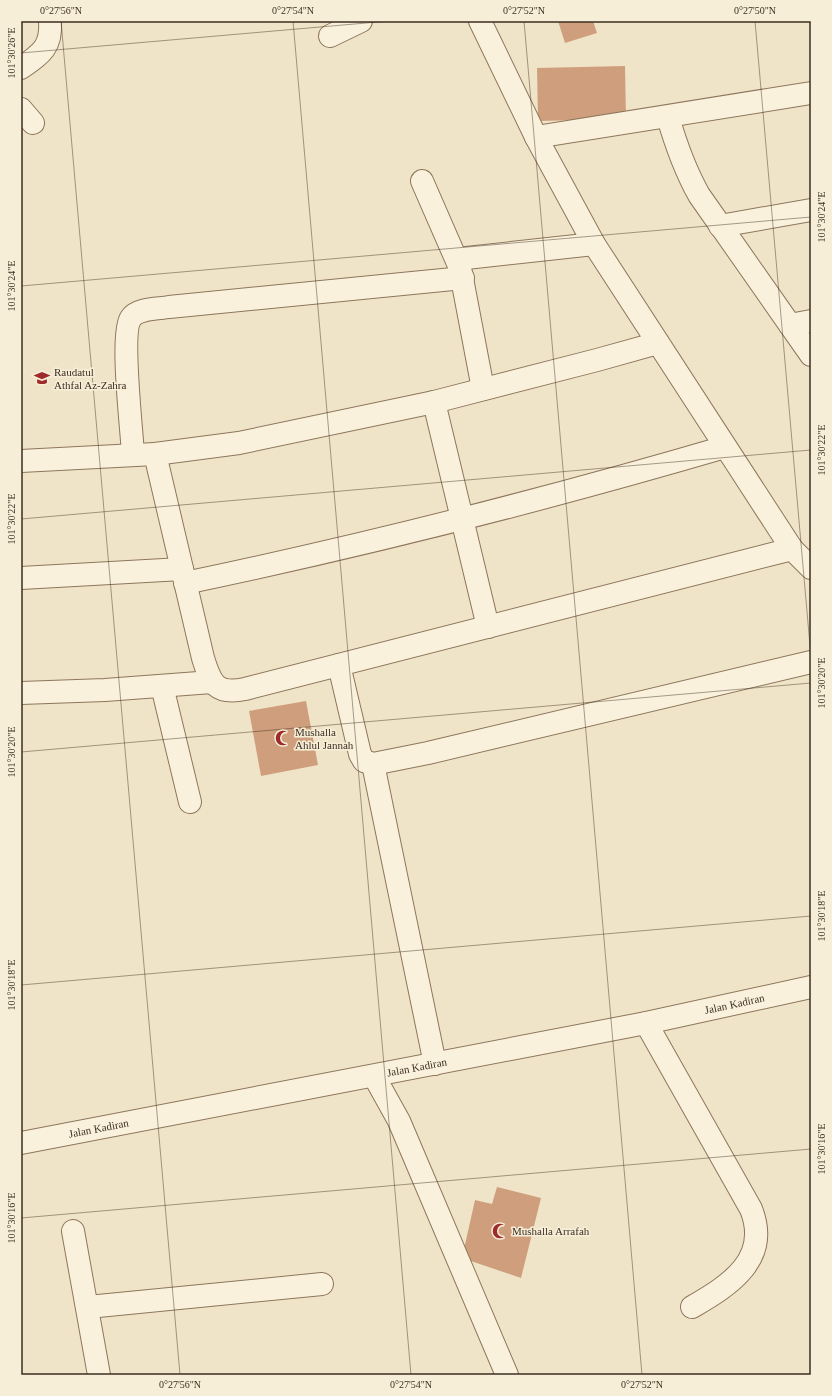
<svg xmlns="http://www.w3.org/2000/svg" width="832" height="1396" font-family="Georgia,serif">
<rect width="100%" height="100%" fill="#f0e4c8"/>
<g fill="#cf9f7d">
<path d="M558,21H593L597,33L565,43Z"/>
<path d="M625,66L626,119L538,121L537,68Z"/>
<path d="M306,701L318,765L261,776L249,711Z"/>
<path d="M497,1187L541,1198L521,1278L462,1258L475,1200L492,1204Z"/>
</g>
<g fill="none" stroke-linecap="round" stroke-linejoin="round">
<defs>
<g id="minor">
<path d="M480,21L536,137L594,244L792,549L811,568"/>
<path d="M330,36L361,21"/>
<path d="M21,68C41,54 52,47 50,21"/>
<path d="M21,109L33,123"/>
<path d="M668,117C676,145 685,170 699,195L811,355"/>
<path d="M536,137L811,93"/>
<path d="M422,181L460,268L483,389"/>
<path d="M720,226L811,210"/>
<path d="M457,259L594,244"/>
<path d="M790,325L811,321"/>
<path d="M434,402L488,627"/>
<path d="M155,454L203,658C211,684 216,695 245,689L792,549"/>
<path d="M133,455C132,431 120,333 131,318C138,308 158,309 169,307L463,278"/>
<path d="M21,461L155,454L239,443L434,402L597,360L658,343"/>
<path d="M21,578L182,569"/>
<path d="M185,583C367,545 547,499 725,447"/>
<path d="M339,665L360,754L364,761L373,764L428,753L811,662"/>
<path d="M162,686L190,802"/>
<path d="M21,693L105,690L212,682"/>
<path d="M373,764L435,1064"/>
<path d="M646,1023L751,1209C771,1259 730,1285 692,1307"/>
<path d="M374,1076L399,1121L507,1375"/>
<path id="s1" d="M21,1143L646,1023L811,987"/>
<path d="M73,1231L99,1375"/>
<path d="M88,1307L322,1284"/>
</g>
</defs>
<use href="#minor" stroke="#8d765c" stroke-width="24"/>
<use href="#minor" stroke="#faf1dc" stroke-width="22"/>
</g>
<path fill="none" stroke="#3d2e20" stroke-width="1" stroke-opacity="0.45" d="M61,21L180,1375M293,21L411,1375M524,21L642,1375M755,21L811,657M21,53L389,21M21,286L811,217M21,519L811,450M21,752L811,683M21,985L811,916M21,1218L811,1149"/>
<defs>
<symbol id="school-bare" viewBox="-9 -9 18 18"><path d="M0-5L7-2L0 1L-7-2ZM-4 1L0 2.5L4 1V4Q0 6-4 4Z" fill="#9e2a2b" stroke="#f7eed8" stroke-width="2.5" paint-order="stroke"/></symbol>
<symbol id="mosque-bare" viewBox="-9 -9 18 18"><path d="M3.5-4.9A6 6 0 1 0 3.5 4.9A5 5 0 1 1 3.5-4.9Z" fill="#9e2a2b" stroke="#f7eed8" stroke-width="2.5" paint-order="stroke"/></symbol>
</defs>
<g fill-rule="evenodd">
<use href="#school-bare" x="31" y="367" width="22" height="22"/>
<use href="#mosque-bare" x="272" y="727" width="22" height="22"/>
<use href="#mosque-bare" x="489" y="1220" width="22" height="22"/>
</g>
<g text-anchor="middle" stroke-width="3" stroke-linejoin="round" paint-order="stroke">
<g font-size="11" fill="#3d2e20" stroke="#f7eed8" text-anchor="start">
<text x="54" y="376">Raudatul<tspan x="54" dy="13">Athfal Az-Zahra</tspan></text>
<text x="295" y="736">Mushalla<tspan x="295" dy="13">Ahlul Jannah</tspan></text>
<text x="512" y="1235">Mushalla Arrafah</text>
</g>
<g font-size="11" fill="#3d2e20" stroke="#f7eed8">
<text dy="4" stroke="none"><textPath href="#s1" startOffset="727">Jalan Kadiran</textPath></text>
<text dy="4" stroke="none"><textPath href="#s1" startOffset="403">Jalan Kadiran</textPath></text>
<text dy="4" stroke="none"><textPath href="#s1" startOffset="79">Jalan Kadiran</textPath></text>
</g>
</g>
<rect width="832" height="1396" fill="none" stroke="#f7eed8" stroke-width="44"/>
<rect x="22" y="22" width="788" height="1352" fill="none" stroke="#3d2e20" stroke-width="1.5"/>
<g font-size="10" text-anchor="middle" fill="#3d2e20">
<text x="61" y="14">0°27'56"N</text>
<text x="293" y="14">0°27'54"N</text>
<text x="524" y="14">0°27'52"N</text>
<text x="755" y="14">0°27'50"N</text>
<text transform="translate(11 53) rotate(-90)" y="4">101°30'26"E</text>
<text transform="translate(821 217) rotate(-90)" y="4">101°30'24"E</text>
<text transform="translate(11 286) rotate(-90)" y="4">101°30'24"E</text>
<text transform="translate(821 450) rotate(-90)" y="4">101°30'22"E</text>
<text transform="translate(11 519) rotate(-90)" y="4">101°30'22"E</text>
<text transform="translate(821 683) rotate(-90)" y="4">101°30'20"E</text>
<text transform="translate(11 752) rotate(-90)" y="4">101°30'20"E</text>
<text transform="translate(821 916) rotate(-90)" y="4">101°30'18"E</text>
<text transform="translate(11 985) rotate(-90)" y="4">101°30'18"E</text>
<text transform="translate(821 1149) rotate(-90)" y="4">101°30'16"E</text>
<text transform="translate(11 1218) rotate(-90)" y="4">101°30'16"E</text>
<text x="180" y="1388">0°27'56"N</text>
<text x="411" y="1388">0°27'54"N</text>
<text x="642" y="1388">0°27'52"N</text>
</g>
</svg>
